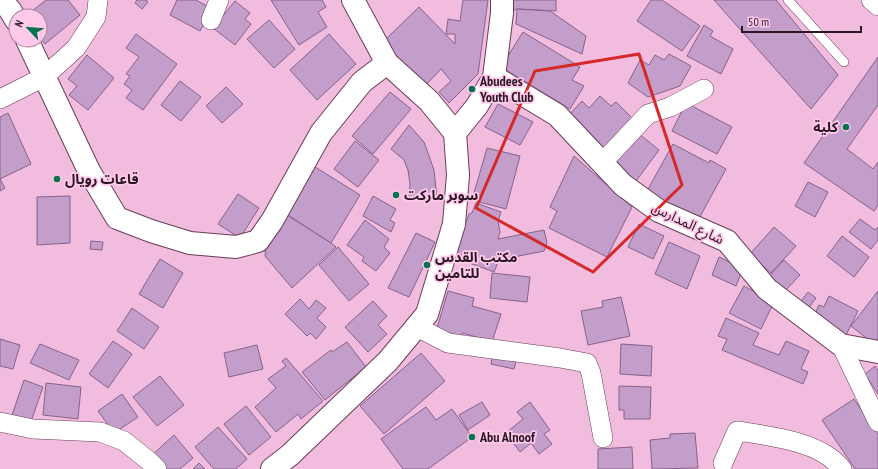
<svg xmlns="http://www.w3.org/2000/svg" width="878" height="469" font-family="'PT Sans Narrow','Noto Sans Arabic',sans-serif">
<rect width="100%" height="100%" fill="#f1bcdd"/>
<g fill="#c39eca" stroke="#85628b">
<path d="M46,0H68L80,15L45,44L40,38V16H26Z"/>
<path d="M137,0H146L148,2L142,9L135,3Z"/>
<path d="M177,0H196L212,9L200,31L170,15Z"/>
<path d="M271,0H322L326,7L318,12L327,27L299,45Z"/>
<path d="M463,0H488L478,74L449,103L439,92L451,81L441,69L425,86L383,42L419,7L455,44V34H446L448,19L460,21Z"/>
<path d="M513,0H556V11L517,9L513,11Z"/>
<path d="M651,0H662L700,26L682,51L637,21Z"/>
<path d="M714,0H776L838,75L811,109Z"/>
<path d="M235,1L250,13L245,19L251,24L235,45L213,28Z"/>
<path d="M517,9L550,11L586,36L582,54L516,24Z"/>
<path d="M269,20L295,49L274,68L247,39Z"/>
<path d="M704,25L713,31L710,36L733,49L721,74L687,56Z"/>
<path d="M523,32L580,67L572,80L584,86L570,109L501,67Z"/>
<path d="M136,34L177,64L143,110L126,98L132,90L124,84L130,76L126,74L139,57L126,48Z"/>
<path d="M329,34L356,64L317,100L290,70Z"/>
<path d="M669,54L691,66L680,86L648,97L628,83L640,60L649,65L655,55L664,60Z"/>
<path d="M87,55L114,78L88,110L69,95L77,86L68,79Z"/>
<path d="M878,57V105L847,149L873,169L878,162V205L874,211L804,163Z"/>
<path d="M180,81L201,97L181,121L161,105Z"/>
<path d="M226,87L243,104L222,123L206,106Z"/>
<path d="M390,92L411,109L373,154L352,136Z"/>
<path d="M600,96L611,106L616,102L633,119L604,151L567,117L582,101L589,108Z"/>
<path d="M686,103L732,127L717,154L672,131Z"/>
<path d="M498,104L533,122L520,145L485,127Z"/>
<path d="M8,113L31,164L0,179V117Z"/>
<path d="M409,125L424,142L434,170L437,199L409,200L410,184L408,170L404,160L391,149Z"/>
<path d="M638,133L659,150L636,181L614,163Z"/>
<path d="M355,141L379,160L358,187L334,169Z"/>
<path d="M673,144L709,163L710,160L726,169L697,222L647,191Z"/>
<path d="M487,148L520,156L506,209L472,200Z"/>
<path d="M574,156L632,207L607,257L549,228L557,211L550,207Z"/>
<path d="M312,165L360,195L331,243L283,212Z"/>
<path d="M0,179L5,188L0,191Z"/>
<path d="M808,182L828,192L815,217L795,206Z"/>
<path d="M238,194L259,208L240,238L218,224Z"/>
<path d="M70,196V243L37,245V197Z"/>
<path d="M373,196L396,209L390,220L395,223L391,232L363,216Z"/>
<path d="M476,203L501,212L498,221L500,232L498,239L544,230L547,243L544,251L499,260L494,272L453,257L469,214L472,213Z"/>
<path d="M287,215L331,243L336,247L292,288L265,256L266,246Z"/>
<path d="M860,219L875,230L878,227V240L871,249L849,232Z"/>
<path d="M365,220L389,239L384,247L390,253L376,271L362,261L364,257L347,245Z"/>
<path d="M639,224L664,236L653,259L628,247Z"/>
<path d="M774,227L796,246L771,273L750,254Z"/>
<path d="M416,233L435,242L409,297L388,288Z"/>
<path d="M842,236L869,257L854,277L827,256Z"/>
<path d="M91,241L103,242L102,250L90,249Z"/>
<path d="M669,242L700,256L687,289L655,274Z"/>
<path d="M338,247L369,284L349,301L319,265Z"/>
<path d="M719,257L743,268L736,286L712,275Z"/>
<path d="M160,259L183,273L163,308L139,294Z"/>
<path d="M784,260L800,275L784,292L768,277Z"/>
<path d="M492,273L530,277L527,302L490,298Z"/>
<path d="M744,286L774,302L761,329L729,313Z"/>
<path d="M448,291L474,298L472,306L501,314L492,342L463,333L460,342L435,335Z"/>
<path d="M878,291V338L874,344L851,326Z"/>
<path d="M808,292L816,298L807,310L799,304Z"/>
<path d="M829,296L858,311L846,335L813,318L819,305L824,307Z"/>
<path d="M621,297L630,336L588,345L581,311L603,307L602,301Z"/>
<path d="M300,299L309,309L316,300L326,308L317,318L326,327L316,339L310,333L307,336L285,314Z"/>
<path d="M373,301L387,316L378,325L387,334L368,352L345,327Z"/>
<path d="M132,308L159,327L144,349L117,331Z"/>
<path d="M726,318L759,333L753,345L779,355L786,341L809,351L801,369L808,372L803,384L722,350L727,339L718,336Z"/>
<path d="M0,339L20,345L13,369L0,366Z"/>
<path d="M113,341L132,354L108,388L89,374Z"/>
<path d="M347,342L366,367L325,400L302,372L331,350L332,352Z"/>
<path d="M40,344L79,360L69,380L30,363Z"/>
<path d="M621,344L652,346L651,376L620,374Z"/>
<path d="M257,345L263,369L229,377L224,353Z"/>
<path d="M493,352L517,357L514,369L491,364Z"/>
<path d="M421,353L445,381L384,434L360,406Z"/>
<path d="M286,358L323,401L301,419L298,414L276,432L255,407L276,388L268,379L286,366L282,361Z"/>
<path d="M875,366L878,370V394L865,374Z"/>
<path d="M160,376L184,405L157,426L133,397Z"/>
<path d="M24,380L43,387L29,427L10,421Z"/>
<path d="M46,383L81,387L78,419L43,415Z"/>
<path d="M619,386L651,387L650,419H624V410H619Z"/>
<path d="M122,394L138,417L114,433L98,411Z"/>
<path d="M854,399L878,434V469H855L822,420Z"/>
<path d="M482,402L490,415L468,430L459,415Z"/>
<path d="M530,402L550,430L544,434L552,444L539,454L531,443L520,452L506,433L523,419L517,412Z"/>
<path d="M246,406L271,437L249,455L224,424Z"/>
<path d="M426,407L436,420L452,409L472,437L428,469H403L381,439Z"/>
<path d="M218,427L247,459L236,469H214L195,447Z"/>
<path d="M695,433L698,468L652,469L650,440L670,438V434Z"/>
<path d="M174,435L193,458L180,469H162L151,456Z"/>
<path d="M632,447L633,469H598V449Z"/>
<path d="M199,463L205,469H193Z"/>
</g>
<g fill="none" stroke-linecap="round" stroke-linejoin="round">
<defs>
<path id="lane" d="M788,0L844,62"/>
<g id="street">
<path d="M871,0L878,6"/>
<path d="M211,20L219,0"/>
<path d="M0,99L44,77L76,48L96,17L98,0"/>
<path d="M602,163L648,114L670,107L704,89"/>
<path d="M417,327L448,343L560,358L587,363L591,373L603,438"/>
<path d="M841,345L878,422"/>
<path d="M0,422L33,429L100,432L124,441L149,461L157,469"/>
<path d="M723,463L737,431C769,436 821,441 842,469"/>
</g>
<g id="secondary">
<path d="M1,0L10,10L16,20"/>
<path d="M27,40L89,171L117,218L151,231L190,243L236,247L258,241L272,221L321,133L362,82L387,63"/>
<path d="M494,77L557,115L623,185L659,211L727,241L767,289L841,345L878,352"/>
<path d="M455,133L477,106L494,77L502,13V0"/>
<path d="M272,469L290,455L388,361L427,314L454,224L458,175L455,133L429,101L387,63L353,0"/>
</g>
</defs>
<use href="#lane" stroke="#693d5a" stroke-width="10"/>
<use href="#street" stroke="#693d5a" stroke-width="20"/>
<use href="#secondary" stroke="#693d5a" stroke-width="24"/>
<use href="#lane" stroke="#fff" stroke-width="9"/>
<use href="#street" stroke="#fff" stroke-width="19"/>
<use href="#secondary" stroke="#fff" stroke-width="22"/>
</g>
<path fill="none" stroke="#d62828" stroke-width="3" stroke-linejoin="round" d="M639,54L682,185L593,272L476,208L535,71Z"/>
<g fill="#05734d" stroke="#ffc9ea" stroke-width="1.5">
<circle cx="472" cy="89" r="4"/>
<circle cx="846" cy="127" r="4"/>
<circle cx="57" cy="179" r="4"/>
<circle cx="396" cy="195" r="4"/>
<circle cx="427" cy="265" r="4"/>
<circle cx="472" cy="437" r="4"/>
</g>
<g text-anchor="middle" stroke-width="3.5" stroke-linejoin="round" paint-order="stroke">
<g font-size="14" font-weight="bold" fill="#2a1723" stroke="#ffc9ea" text-anchor="start">
<text x="480" y="86">Abudees<tspan x="480" dy="16">Youth Club</tspan></text>
<text x="838" y="132" text-anchor="end">كلية</text>
<text x="65" y="184">قاعات رويال</text>
<text x="404" y="200">سوبر ماركت</text>
<text x="435" y="262">مكتب القدس<tspan x="435" dy="16">للتامين</tspan></text>
<text x="480" y="442">Abu Alnoof</text>
</g>
<g font-size="14" fill="#2a1723" stroke="#ffc9ea">
<text transform="translate(688 223) rotate(26)" y="5">شارع المدارس</text>
</g>
</g>
<g transform="translate(28 28) rotate(296)"><circle r="19" fill="#ffc9ea" stroke="#aa829a"/>
<path d="M0-3L7 15L0 10L-7 15Z" fill="#05734d"/>
<text y="-6" font-size="11" font-weight="bold" text-anchor="middle" fill="#2a1723">N</text>
</g>
<path d="M742 26v6h119v-6" fill="none" stroke="#2a1723" stroke-width="2"/>
<text x="748" y="26" font-size="12" fill="#2a1723" stroke="#ffc9ea" stroke-width="3" paint-order="stroke">50 m</text>
</svg>
